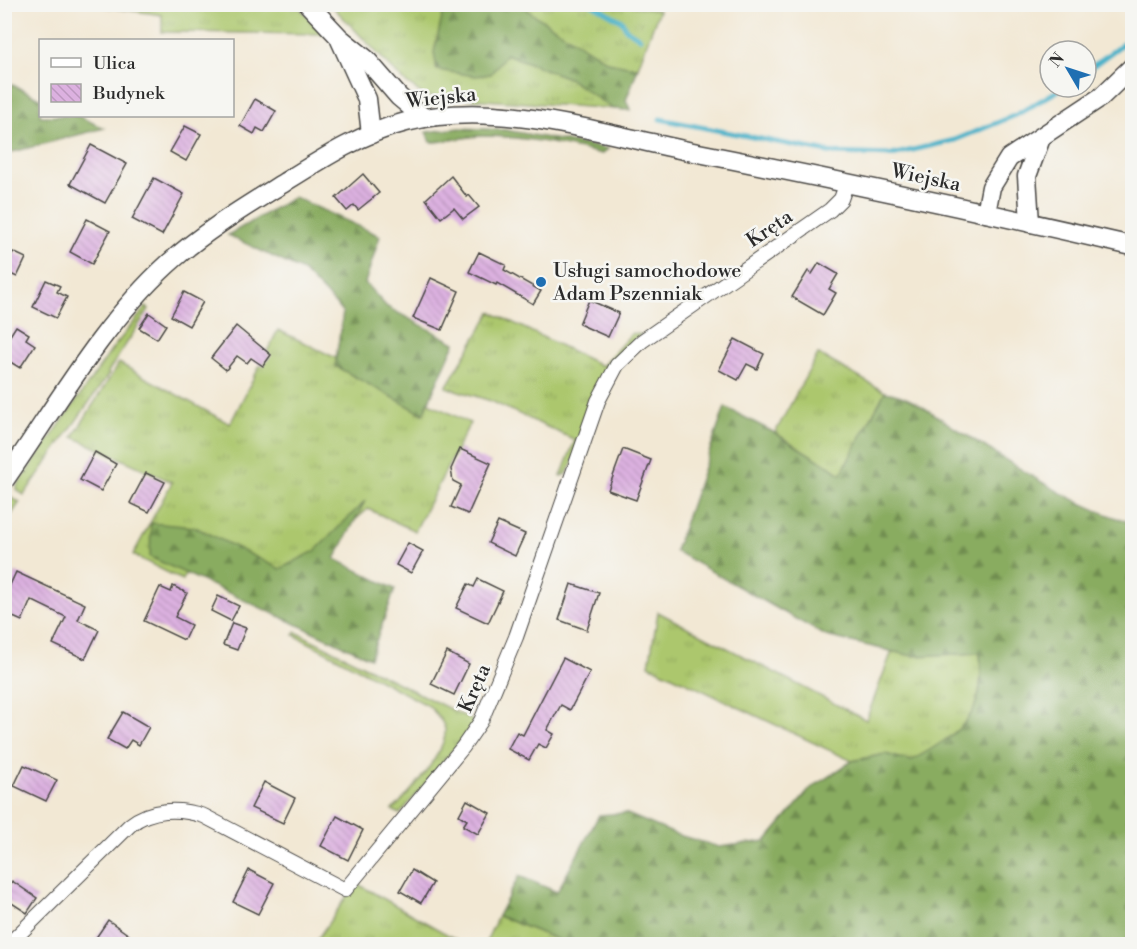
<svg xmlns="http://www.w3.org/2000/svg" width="1137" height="949" font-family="'Libre Bodoni',serif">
<defs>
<pattern id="grass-tufts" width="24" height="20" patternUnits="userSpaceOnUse" patternTransform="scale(1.5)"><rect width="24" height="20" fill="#acc76d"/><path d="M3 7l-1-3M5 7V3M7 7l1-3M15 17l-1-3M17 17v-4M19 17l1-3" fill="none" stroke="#94ab5f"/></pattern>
<pattern id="forest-firs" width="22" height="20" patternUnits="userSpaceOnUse" patternTransform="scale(1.5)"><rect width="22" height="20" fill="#89ac60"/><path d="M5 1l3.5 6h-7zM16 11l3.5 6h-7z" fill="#708c4f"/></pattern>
<pattern id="building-back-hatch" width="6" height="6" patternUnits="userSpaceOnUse" patternTransform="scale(1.5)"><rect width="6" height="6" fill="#dcb1e0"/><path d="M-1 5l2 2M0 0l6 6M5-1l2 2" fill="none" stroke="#bd98c0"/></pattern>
</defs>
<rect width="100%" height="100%" fill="#f6f6f2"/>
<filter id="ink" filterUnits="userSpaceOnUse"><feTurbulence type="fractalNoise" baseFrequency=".0167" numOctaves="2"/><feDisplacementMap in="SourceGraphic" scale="12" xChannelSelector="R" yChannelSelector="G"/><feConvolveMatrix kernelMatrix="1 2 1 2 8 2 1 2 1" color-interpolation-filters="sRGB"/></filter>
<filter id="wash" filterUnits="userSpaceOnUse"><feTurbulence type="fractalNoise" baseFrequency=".008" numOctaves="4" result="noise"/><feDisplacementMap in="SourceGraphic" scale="24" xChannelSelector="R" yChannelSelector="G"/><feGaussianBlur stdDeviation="1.35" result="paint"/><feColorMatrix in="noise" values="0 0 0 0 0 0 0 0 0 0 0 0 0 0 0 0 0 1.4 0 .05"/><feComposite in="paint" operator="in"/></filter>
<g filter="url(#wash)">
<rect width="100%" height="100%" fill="#f2e8d4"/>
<g fill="url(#grass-tufts)" stroke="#6c794c" stroke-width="1.5">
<path d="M618,4L659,10L626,100L630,110L425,96L404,81L331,5Z"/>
<path d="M93,5H297L325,34L162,32V15Z"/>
<path d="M146,307L149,309L108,372L109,374L24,495L17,490V486L113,348Z"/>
<path d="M491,312L602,366L632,333L642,335L625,348L567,474L561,476L575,440L491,401L446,387Z"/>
<path d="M278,330L470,423L415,531L368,509L325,546L282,577L206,543L182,580L133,555L172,482L73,437L119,363L230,424Z"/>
<path d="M818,354L885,392L841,474L775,433Z"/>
<path d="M11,498L20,502L5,524V505Z"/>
<path d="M658,612L866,720L892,651L913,656L980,653C985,719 964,731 911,761L885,754L852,761L649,665Z"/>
<path d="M296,632L476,722L400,814L392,810C407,797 448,750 445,729C443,720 435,713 429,706L294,635Z"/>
<path d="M356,883L464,944H314Z"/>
<path d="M498,916L569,944H485Z"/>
</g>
<g fill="url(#forest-firs)" stroke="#5a6c46" stroke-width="1.5">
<path d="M445,4L523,5L531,13L608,62L638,68L626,100L630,110L613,109L568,78L506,54L491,74L476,76L437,70L434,52Z"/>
<path d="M4,81L40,98V116H78L104,128L5,154Z"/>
<path d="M459,128L505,130L608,149L602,154C564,145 522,136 482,136C465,136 449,142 431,142L426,132Z"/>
<path d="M294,197L380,236L365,283L387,307L455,343L423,414L335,366L343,312L303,271L228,235Z"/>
<path d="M885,392C911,395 936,416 958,430C1014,464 1069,505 1132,523V944H569L498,916L519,876L557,892L599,815L625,813L675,834L719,847L766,841L811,788L852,761L885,754L911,761C961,732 987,716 980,653L912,656L826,636L675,551L725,407L775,433L841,474Z"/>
<path d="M365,501L335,559L395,589L370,658L150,557L151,523L195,527L280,569L315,551Z"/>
</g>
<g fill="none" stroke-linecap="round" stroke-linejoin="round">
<g stroke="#4bb2c9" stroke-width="5">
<path d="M592,4L622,21L626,29L640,38"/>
<path d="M1086,71L1132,37"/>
<path d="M660,119L833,153L892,155L955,140L1016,115L1064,87"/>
</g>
</g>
<g id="blocks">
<g fill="url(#building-back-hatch)">
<path d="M255,99L276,111L264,132L257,128L254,134L240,126Z"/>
<path d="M185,126L201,134L186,161L170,152Z"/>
<path d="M91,145L127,164L105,203L70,184Z"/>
<path d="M363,174L379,193L358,210L354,205L347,211L336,198Z"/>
<path d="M451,176L467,197L469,195L479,207L463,219L454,208L441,218L426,199Z"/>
<path d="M154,178L184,194L162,235L132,219Z"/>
<path d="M87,219L110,231L92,264L70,252Z"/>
<path d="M13,252L26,258L17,277L4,271Z"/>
<path d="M479,252L506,265L504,270L541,291L533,304L497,283L496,285L469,272Z"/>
<path d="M819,263L838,274L829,289L836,293L823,315L792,297L808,271L812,274Z"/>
<path d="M431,278L459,291L442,330L413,318Z"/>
<path d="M46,280L60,286L57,292L67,297L56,318L33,307Z"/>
<path d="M184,292L203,302L189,326L171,316Z"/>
<path d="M589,300L619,313L608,337L579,324Z"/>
<path d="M149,313L166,325L157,339L139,328Z"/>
<path d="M16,326L29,334L26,339L35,345L20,368L4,358V345Z"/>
<path d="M236,326L271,355L263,366L251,358L247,363L237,356L226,370L211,358Z"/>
<path d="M735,339L764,354L757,369L747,364L738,380L719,370Z"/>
<path d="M460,449L491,463L468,514L451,507L461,485L453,481L451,469Z"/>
<path d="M623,449L651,460L636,500L608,490Z"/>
<path d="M95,452L116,464L101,491L80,480Z"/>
<path d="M146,473L165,482L149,512L130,503Z"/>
<path d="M498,522L525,534L515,556L488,543Z"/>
<path d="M408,543L423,551L411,573L396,565Z"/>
<path d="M16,572L85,604L78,620L99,630L85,659L53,644L66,617L31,600L22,621L4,613V598Z"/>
<path d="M478,579L503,591L488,623L456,608L468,584L474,587Z"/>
<path d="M571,584L599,593L587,630L559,620Z"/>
<path d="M173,586L187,593L175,617L191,625L184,640L144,621L160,587L171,592Z"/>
<path d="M218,596L239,606L231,621L211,611Z"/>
<path d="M232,623L246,628L237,650L223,645Z"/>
<path d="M447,652L469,664L454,695L431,684Z"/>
<path d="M563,658L590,672L570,710L561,705L547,730L554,734L546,748L538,744L529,760L508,749L517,732L523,735Z"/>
<path d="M123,712L149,727L139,745L131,740L125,749L107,739Z"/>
<path d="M24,765L57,780L46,801L14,786Z"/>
<path d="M264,782L295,798L283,823L251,808Z"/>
<path d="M467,800L490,813L478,834L463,826L467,820L459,815Z"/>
<path d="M337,816L363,830L348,860L321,846Z"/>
<path d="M249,870L274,883L258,914L233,902Z"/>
<path d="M412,870L433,883L421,903L400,891Z"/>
<path d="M12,881L37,898L27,913L4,898Z"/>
<path d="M108,920L143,945H91Z"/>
</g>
</g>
</g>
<g filter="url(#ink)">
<use href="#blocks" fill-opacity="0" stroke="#494744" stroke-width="1.5"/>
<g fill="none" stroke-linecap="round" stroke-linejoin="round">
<defs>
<path id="minor" d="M9,944L130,825C151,808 179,808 204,816L345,890L463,747L481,721L516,637L598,401L617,365L642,341L830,210L841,199L847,182"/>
<g id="tertiary">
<path d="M308,4L340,38L366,59L399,97L424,118"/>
<path d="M340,40L367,99L371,134"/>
<path d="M986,213L991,187L1009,158L1101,97L1132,67"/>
<path d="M1030,223L1027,176L1041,138"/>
<path d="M4,481C55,408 102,324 168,264C203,232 245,207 285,182C323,158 362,133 406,122C495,99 600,133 688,151C837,180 985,212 1132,246"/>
</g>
</defs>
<use href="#minor" stroke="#494744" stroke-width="16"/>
<use href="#tertiary" stroke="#494744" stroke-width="21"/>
<use href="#minor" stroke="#fff" stroke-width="14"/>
<use href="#tertiary" stroke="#fff" stroke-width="18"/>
</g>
</g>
<circle fill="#1f6fb2" stroke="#f6f6f2" stroke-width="2" cx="541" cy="282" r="6"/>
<g text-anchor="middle" stroke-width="5" stroke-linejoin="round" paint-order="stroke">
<g font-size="20" fill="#2b2b2b" stroke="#f6f6f2">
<text transform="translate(441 97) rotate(-6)" y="7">Wiejska</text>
<text transform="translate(926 177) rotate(12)" y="7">Wiejska</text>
<text transform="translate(769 228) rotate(-34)" y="7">Kręta</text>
<text transform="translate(474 688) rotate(-66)" y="7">Kręta</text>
</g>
<g font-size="20" fill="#2b2b2b" stroke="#f6f6f2" text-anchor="start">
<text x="553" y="277">Usługi samochodowe<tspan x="553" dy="23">Adam Pszenniak</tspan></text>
</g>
</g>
<rect width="1137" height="949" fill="none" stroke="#f6f6f2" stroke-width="24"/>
<rect x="39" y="39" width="195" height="78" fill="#f6f6f2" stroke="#a5a5a2" stroke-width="1.5"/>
<rect x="51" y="58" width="30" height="9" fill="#ffffff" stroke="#a5a5a2" stroke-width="1.5"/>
<text x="93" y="69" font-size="18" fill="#2b2b2b">Ulica</text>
<rect x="51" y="84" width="30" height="18" fill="url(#building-back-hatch)" stroke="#a5a5a2" stroke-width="1.5"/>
<text x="93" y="99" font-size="18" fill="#2b2b2b">Budynek</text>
<g transform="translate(1068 69) rotate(309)"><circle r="28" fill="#f6f6f2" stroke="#a5a5a2" stroke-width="1.5"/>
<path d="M0-4.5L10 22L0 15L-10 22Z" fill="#1f6fb2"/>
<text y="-9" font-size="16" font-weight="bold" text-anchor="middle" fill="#2b2b2b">N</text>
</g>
</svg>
